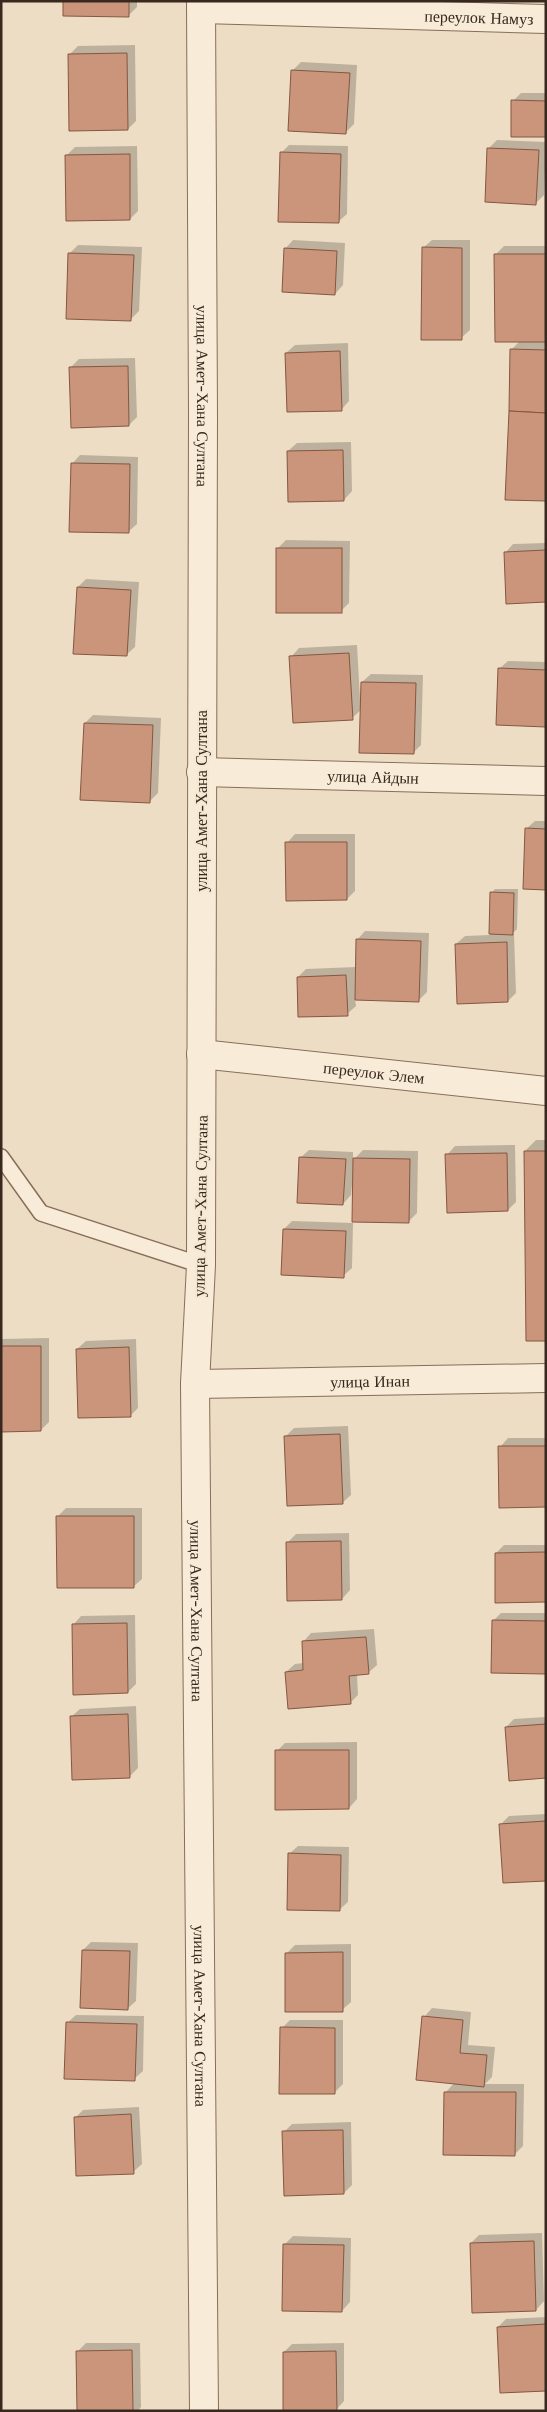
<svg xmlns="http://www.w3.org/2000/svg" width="547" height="2412" font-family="'Libre Baskerville',serif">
<rect width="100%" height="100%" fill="#edddc4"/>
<g fill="#0003">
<path d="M64,1H137V7L129,15Z"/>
<path d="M135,45L136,121L128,129L69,55L78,46Z"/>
<path d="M301,62L357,65L354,124L346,132L293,70Z"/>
<path d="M521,93H546V136L513,101Z"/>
<path d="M497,140L546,142L544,195L535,204L489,148Z"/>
<path d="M289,145L348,146L347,214L338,222L281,153Z"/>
<path d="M137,146L138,211L130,219L67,155L75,147Z"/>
<path d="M293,240L345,243L343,285L335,294L285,249Z"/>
<path d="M432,240H470V330L461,338L423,248Z"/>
<path d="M78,245L142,247L139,311L131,319L70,253Z"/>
<path d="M504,246H546V500L512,349L520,341L495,255Z"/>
<path d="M348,343L349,401L341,410L286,353L295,345Z"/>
<path d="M135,358L137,417L129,425L70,368L79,359Z"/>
<path d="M351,442L352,491L344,500L288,451L297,443Z"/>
<path d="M80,455L138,457L137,524L128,532L72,464Z"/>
<path d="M286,540L350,541L349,603L341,611L277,549Z"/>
<path d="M546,543V601L505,553L513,544Z"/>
<path d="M86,579L139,582L135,647L126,655L78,587Z"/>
<path d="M357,645L360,699H362V682L371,674L423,675L421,745L413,753L362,709L352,718L291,657L299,648Z"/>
<path d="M508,661L546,662V726L499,669Z"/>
<path d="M93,715L161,718L158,793L150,801L85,723Z"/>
<path d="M535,821H546V889L526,829Z"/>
<path d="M295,834H355V891L347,899L287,843Z"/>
<path d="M495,889H518L517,929L512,934H514L516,993L508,1001L456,944L465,936L490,935L491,893Z"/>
<path d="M365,931L429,933L427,992L419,1000L355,999L356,1006L347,1014L298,977L306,969L356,967L357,940Z"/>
<path d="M536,1140H546V1340L525,1151Z"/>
<path d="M515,1145L516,1202L508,1210L447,1155L455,1146Z"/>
<path d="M309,1150L353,1152V1160L363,1150L418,1151L417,1213L408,1222L354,1185H352L351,1195L343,1204L300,1158Z"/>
<path d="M292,1221L353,1223L352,1268L343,1276L284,1229Z"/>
<path d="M49,1338V1422L41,1430H1V1339Z"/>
<path d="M136,1339L138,1408L130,1416L77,1349L86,1341Z"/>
<path d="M348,1426L351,1495L342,1503L285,1437L294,1428Z"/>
<path d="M508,1438H546V1506L500,1447Z"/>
<path d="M66,1508H142V1579L133,1587L58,1516Z"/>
<path d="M349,1533L350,1590L342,1599L288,1542L296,1534Z"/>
<path d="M504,1545H546V1601L496,1553Z"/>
<path d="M501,1613H546V1672L493,1621Z"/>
<path d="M135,1615L136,1684L128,1692L73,1625L81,1616Z"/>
<path d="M374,1629L377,1665L368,1673L357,1674L358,1695L350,1703L286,1672L295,1664L304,1663L303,1642L311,1633Z"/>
<path d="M136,1706L138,1768L130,1776L71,1717L80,1709Z"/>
<path d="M546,1717V1777L506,1727L514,1719Z"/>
<path d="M357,1742V1799L349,1808L277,1751L285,1743Z"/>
<path d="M546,1814V1880L501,1824L509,1816Z"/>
<path d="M298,1846L349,1847L348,1902L339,1910L289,1854Z"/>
<path d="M91,1942L138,1943L136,2001L127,2009L83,1950Z"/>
<path d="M351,1944V2002L342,2010L287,1953L295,1945Z"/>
<path d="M432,2008L471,2012L468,2045L495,2047L492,2077L485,2084H524L523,2146L515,2154L446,2092L455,2082L424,2017Z"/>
<path d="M76,2015L144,2016L143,2071L134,2079L67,2023Z"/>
<path d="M290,2020H343V2084L334,2093L282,2028Z"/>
<path d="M139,2107L142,2164L133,2172L75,2118L83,2110Z"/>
<path d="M351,2122L352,2185L344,2193L284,2132L292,2124Z"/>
<path d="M542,2233L544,2301L536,2310L473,2312L471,2243L479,2235Z"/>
<path d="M293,2236L351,2238L350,2302L342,2311L284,2245Z"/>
<path d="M546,2317V2389L498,2327L506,2319Z"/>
<path d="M86,2343H140L141,2407L138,2411H78L77,2352Z"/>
<path d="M344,2343V2401L336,2410L284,2352L292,2344Z"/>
</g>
<g fill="#ca957b" stroke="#865641">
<path d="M63,1H129V17L63,16Z"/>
<path d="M127,53L128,130L69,131L68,54Z"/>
<path d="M291,70L350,73L346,134L288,131Z"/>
<path d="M511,100L546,101V137H511Z"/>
<path d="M487,148L539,150L536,205L485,202Z"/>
<path d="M280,152L341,154L339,223L278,222Z"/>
<path d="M130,154V220L66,221L65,155Z"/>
<path d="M422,247L462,248V340H421Z"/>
<path d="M284,248L337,251L335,295L282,292Z"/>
<path d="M68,253L134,255L131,321L66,319Z"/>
<path d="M494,254H546V342H495Z"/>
<path d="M510,349L546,350V413L509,411Z"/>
<path d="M340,351L342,411L287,412L285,353Z"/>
<path d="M128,366L129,426L71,428L69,367Z"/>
<path d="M509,411L546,413V501L505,500Z"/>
<path d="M343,450L344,501L288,502L287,451Z"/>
<path d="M71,463L130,464L129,533L69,532Z"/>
<rect x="276" y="548" width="66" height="65"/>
<path d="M546,550V602L506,604L504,552Z"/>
<path d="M77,587L131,590L127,656L73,654Z"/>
<path d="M349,653L353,720L293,723L289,656Z"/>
<path d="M498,668L546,670V727L496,725Z"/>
<path d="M361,682L416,683L414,754L359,753Z"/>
<path d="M84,723L153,725L150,803L80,800Z"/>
<path d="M525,828L546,829V890L523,889Z"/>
<path d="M285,842H347V900L286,901Z"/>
<path d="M490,892L514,893L513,935L489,934Z"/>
<path d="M356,939L421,941L419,1002L355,1000Z"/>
<path d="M507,942L508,1002L457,1004L455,944Z"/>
<path d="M346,975L348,1016L298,1017L297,977Z"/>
<path d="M524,1151H546V1341H526Z"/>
<path d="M507,1153L508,1211L447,1213L445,1154Z"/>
<path d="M299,1157L346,1159L343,1205L297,1203Z"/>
<path d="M353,1158L410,1159L409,1223L352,1222Z"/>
<path d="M283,1229L346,1231L344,1278L281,1275Z"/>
<path d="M1,1346H41V1431L1,1432Z"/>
<path d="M129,1347L131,1417L78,1418L76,1349Z"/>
<path d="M340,1434L343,1504L287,1506L284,1436Z"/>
<path d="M498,1446H546V1507L499,1508Z"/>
<path d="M56,1516H134V1588H57Z"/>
<path d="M341,1541L342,1600L287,1601L286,1542Z"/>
<path d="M546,1552V1602L495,1603V1553Z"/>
<path d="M492,1620L546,1621V1674L491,1673Z"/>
<path d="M127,1623L128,1693L73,1695L72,1624Z"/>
<path d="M366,1637L369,1674L349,1676L351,1704L288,1709L285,1672L303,1670L302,1641Z"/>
<path d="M128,1714L130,1778L72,1780L70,1716Z"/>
<path d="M546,1724V1778L509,1781L505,1727Z"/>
<path d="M275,1750H349V1809L275,1810Z"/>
<path d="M546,1821V1881L503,1883L499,1824Z"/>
<path d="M288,1853L341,1855L340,1911L287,1910Z"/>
<path d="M82,1950L130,1951L128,2010L80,2008Z"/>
<path d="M343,1952V2012H285V1953Z"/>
<path d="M422,2016L463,2020L460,2053L487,2055L484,2087L416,2080Z"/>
<path d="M66,2022L137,2024L135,2081L64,2079Z"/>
<path d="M280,2027L335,2028V2094H279Z"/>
<path d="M444,2092H516L515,2156L443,2155Z"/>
<path d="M131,2114L134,2174L76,2176L74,2117Z"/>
<path d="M343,2130L344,2194L284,2196L282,2131Z"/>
<path d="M534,2241L536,2311L472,2313L470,2243Z"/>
<path d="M283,2244L344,2245L342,2312L282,2311Z"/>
<path d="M546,2324V2391L500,2393L497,2327Z"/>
<path d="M132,2350L133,2411H77L76,2351Z"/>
<path d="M336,2351L337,2411H283V2352Z"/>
</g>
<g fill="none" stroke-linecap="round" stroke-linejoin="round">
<defs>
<path id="service" d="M1,1157L41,1213L201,1265"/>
<g id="minor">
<path id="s1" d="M201,9L546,19"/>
<path id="s2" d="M201,772L546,781"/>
<path id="s3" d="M201,1054L546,1091"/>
<path id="s4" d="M195,1384L546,1378"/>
</g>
<g id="tertiary">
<path id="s5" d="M201,1L203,415L201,1265L195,1384L204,2411"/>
</g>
</defs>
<use href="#service" stroke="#876e5b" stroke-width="18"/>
<use href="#minor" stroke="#876e5b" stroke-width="30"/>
<use href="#tertiary" stroke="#876e5b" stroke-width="30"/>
<use href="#service" stroke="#f8ebd7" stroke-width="15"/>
<use href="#minor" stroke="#f8ebd7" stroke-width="28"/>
<use href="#tertiary" stroke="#f8ebd7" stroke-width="28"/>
</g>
<g text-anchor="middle" stroke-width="4" stroke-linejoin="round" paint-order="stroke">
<g font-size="16" fill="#38281e" stroke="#f5e8d3">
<text dy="6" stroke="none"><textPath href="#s1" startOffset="278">переулок Намуз</textPath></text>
<text dy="6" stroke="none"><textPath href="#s5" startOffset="395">улица Амет-Хана Султана</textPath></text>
<text dy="6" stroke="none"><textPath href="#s2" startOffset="172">улица Айдын</textPath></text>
<text transform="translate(201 801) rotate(-90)" y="6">улица Амет-Хана Султана</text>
<text dy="6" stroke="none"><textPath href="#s3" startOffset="174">переулок Элем</textPath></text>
<text transform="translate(200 1206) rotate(-89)" y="6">улица Амет-Хана Султана</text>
<text dy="6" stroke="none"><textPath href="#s4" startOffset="175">улица Инан</textPath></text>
<text dy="6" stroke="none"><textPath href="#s5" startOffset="1610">улица Амет-Хана Султана</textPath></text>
<text dy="6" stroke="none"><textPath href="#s5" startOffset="2015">улица Амет-Хана Султана</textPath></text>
</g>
</g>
<rect width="547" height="2412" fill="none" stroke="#38281e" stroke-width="5"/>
</svg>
